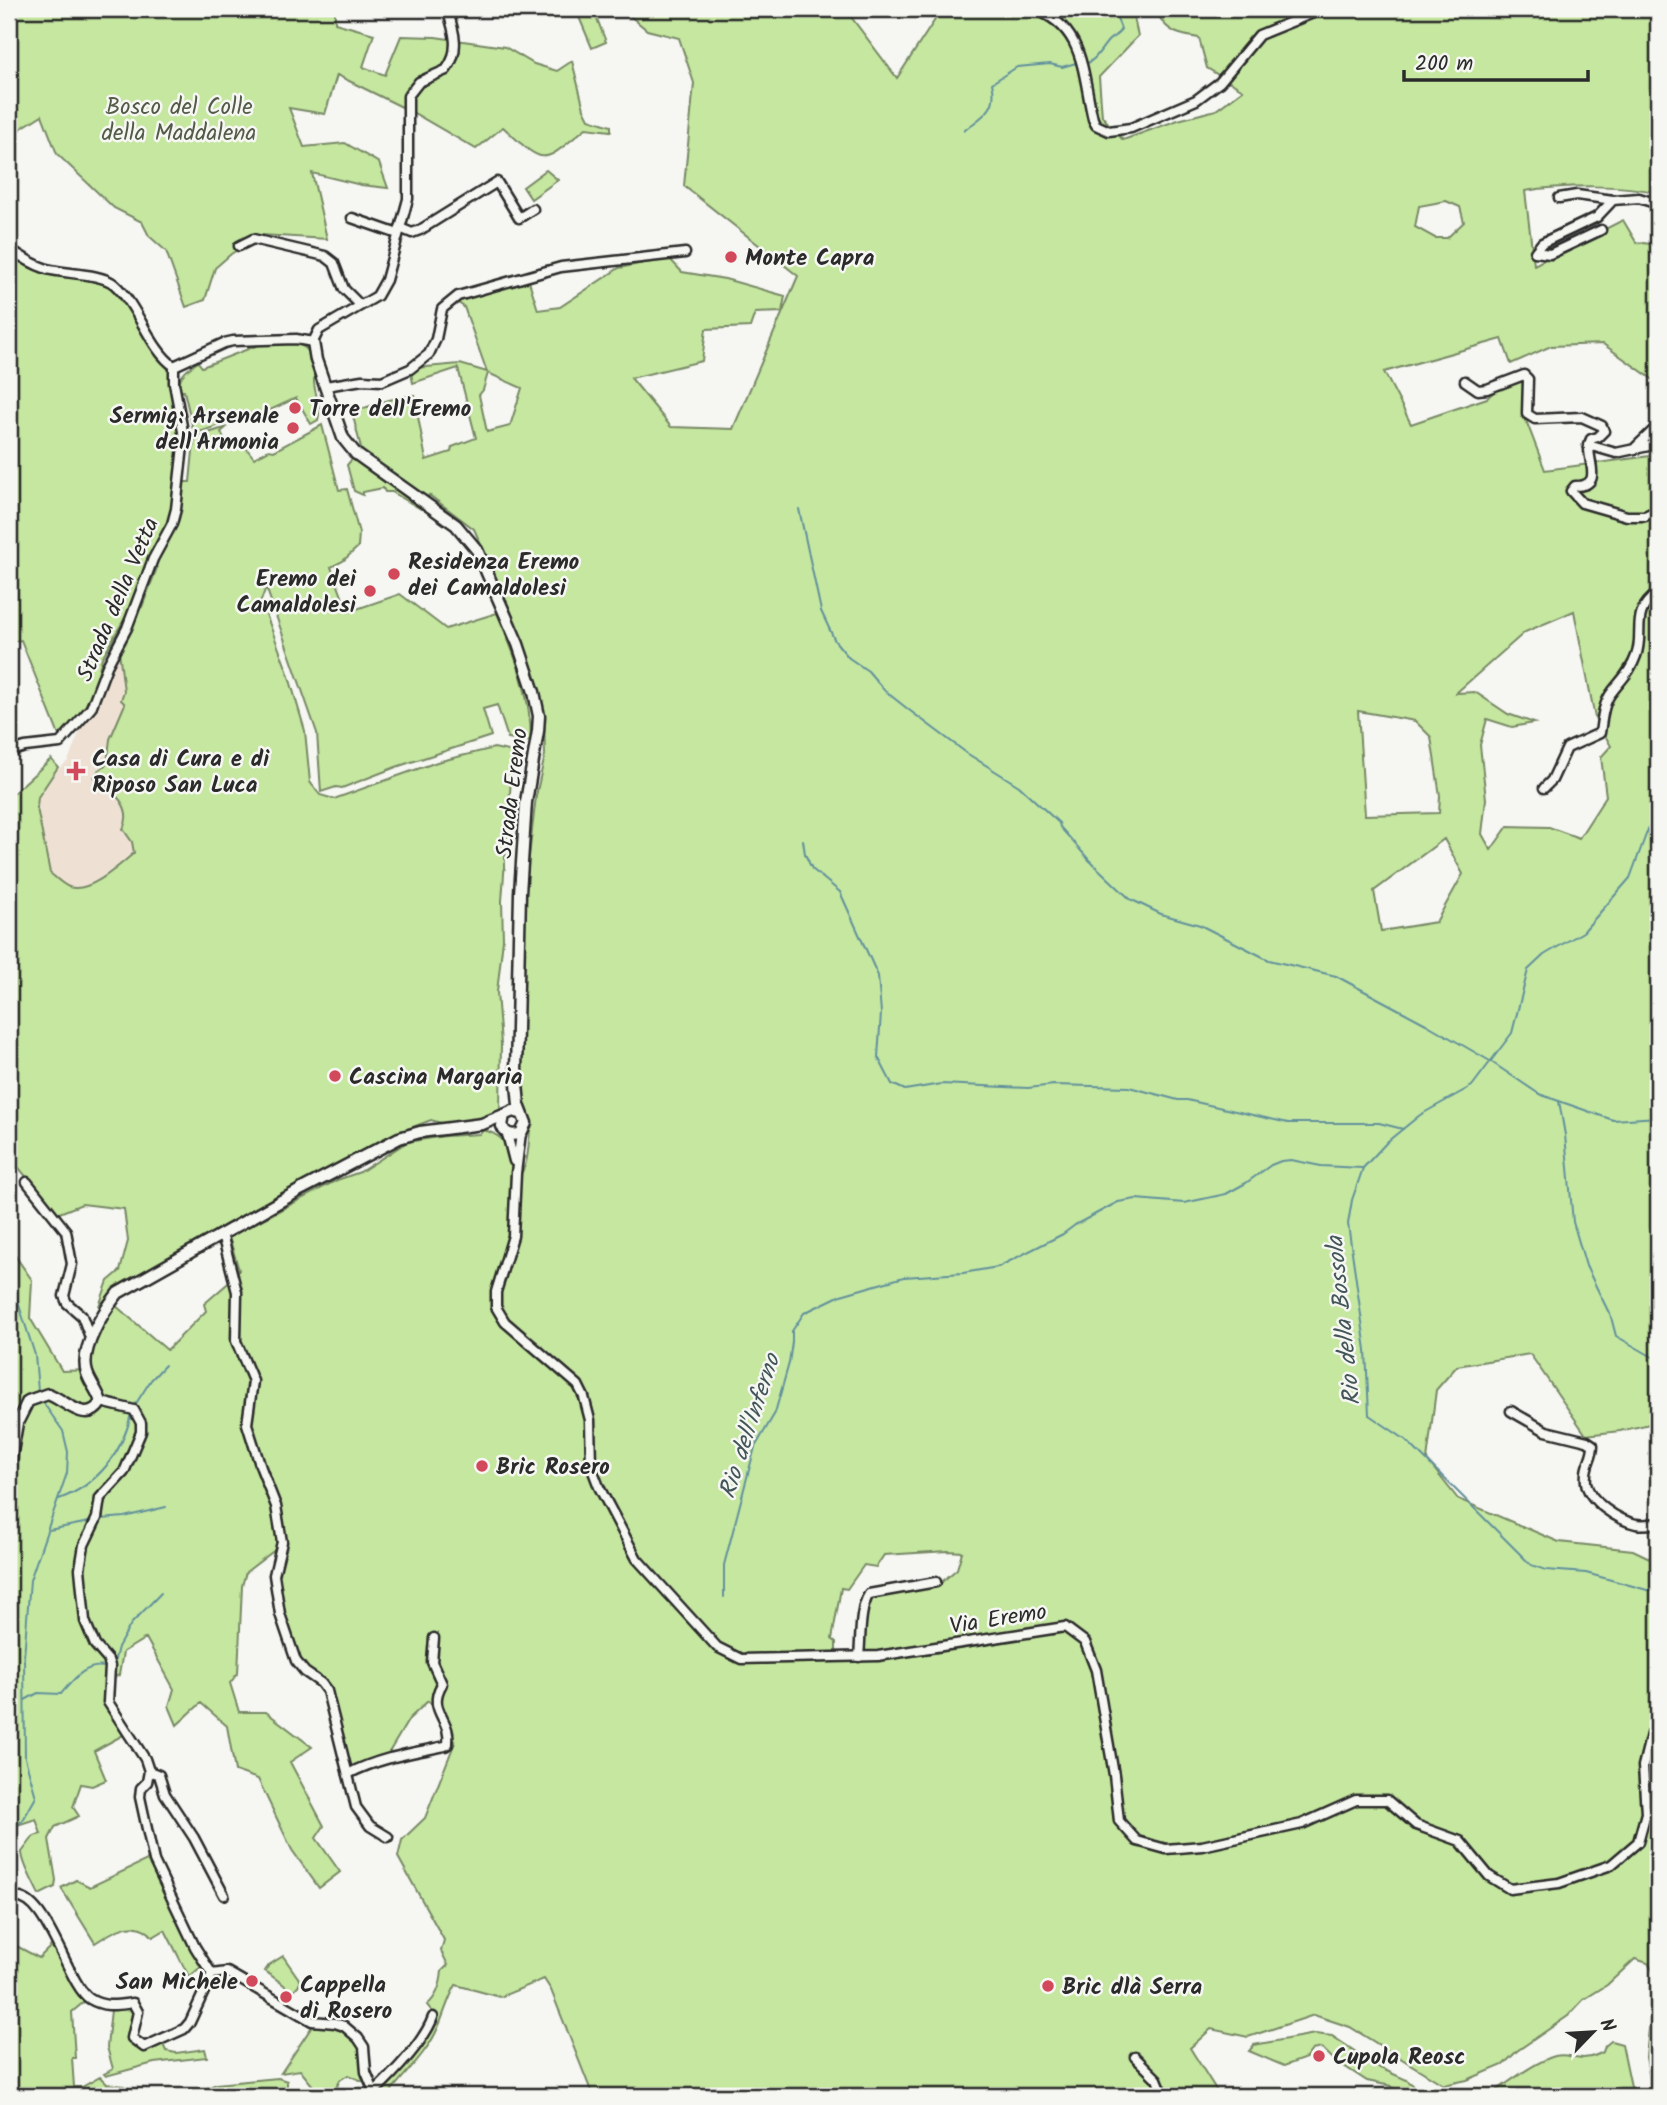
<svg xmlns="http://www.w3.org/2000/svg" width="1667" height="2105" font-family="Kalam,sans-serif">
<rect width="100%" height="100%" fill="#f6f6f2"/>
<filter id="ink" filterUnits="userSpaceOnUse"><feTurbulence type="fractalNoise" baseFrequency=".0143" numOctaves="2"/><feDisplacementMap in="SourceGraphic" scale="14" xChannelSelector="R" yChannelSelector="G"/><feConvolveMatrix kernelMatrix="1 2 1 2 8 2 1 2 1" color-interpolation-filters="sRGB"/></filter>
<g filter="url(#ink)">
<path fill="#eee1d4" d="M119,651L125,704L110,739L107,764L100,769L95,777L114,793L126,810L127,822L123,829L132,842L134,853L110,873L84,887L69,888L50,873L39,825L38,797L53,773L68,761L80,730L97,704L108,673Z"/>
<g fill="#c5e7a0" stroke="#788966" stroke-width="2" fill-rule="evenodd">
<path d="M9,9H335V23L374,34L363,67L385,75L401,36L435,37L505,47L534,64L557,71L572,61L584,109L589,119L611,126V131L586,128C541,165 546,167 503,127L476,149L412,112L337,75L325,114L289,108L304,147L345,143L379,163L388,188L361,185L312,173L327,239L261,235L231,254L215,268L205,300L186,307L166,251L149,236L142,222L114,208L57,154L42,115L9,136Z"/>
<path d="M602,9H845L897,78L942,9H1132L1138,36L1099,77L1102,116L1123,140L1178,120L1216,110L1243,90L1207,68L1199,38C1180,35 1168,33 1159,16L1163,9H1658V193C1623,184 1562,185 1525,191L1534,265L1623,220L1636,242L1658,245V383L1603,344L1551,346L1511,364L1502,339L1384,372L1411,424L1487,398L1499,387L1520,378L1525,384L1524,415L1545,470L1658,455V1422L1620,1431L1586,1435L1530,1354L1457,1366L1436,1390L1427,1460L1458,1499L1559,1542L1633,1550L1658,1562V2096H1655L1650,2080L1646,2057L1650,2020L1657,1999L1658,1979L1648,1963L1635,1959L1607,1985L1583,2000L1568,2016L1517,2051L1503,2065L1467,2080L1444,2085L1350,2027L1314,2015L1248,2037L1211,2029L1190,2048L1220,2096H593L551,1990L544,1979L500,1997L456,1985C447,2000 444,2016 436,2032C426,2053 407,2071 392,2090L394,2096H379L377,2093L436,2016L427,2005C437,1997 441,1983 442,1971L448,1965L441,1951L444,1940L398,1857L402,1840L425,1818L455,1742L445,1718L428,1701L409,1719L388,1754L350,1770L322,1680L300,1663L284,1619L276,1577L284,1543L246,1572L242,1586L238,1673L230,1683L239,1712H266L312,1747L290,1762L324,1826L316,1838L340,1872L319,1888L292,1850L258,1779L235,1771L227,1726L201,1703L177,1725L169,1706L174,1689L146,1638L123,1652L119,1675L107,1681L106,1695L125,1734L94,1751L106,1780L92,1786L81,1784L73,1807L79,1816L55,1827L49,1839L56,1880L55,1887L39,1895C34,1883 22,1864 22,1852L34,1836L41,1834L36,1819L17,1825L9,1836V1247L32,1280L30,1318L62,1371L90,1370C91,1345 102,1326 115,1305L167,1350L206,1311L204,1304L227,1284L239,1270L229,1237L337,1180L360,1172L407,1142L445,1136L480,1134L483,1130C513,1137 512,1158 512,1185C532,1166 527,1145 531,1122L520,1097L524,900L536,796L545,755L544,717L537,682L515,621L474,529L429,495L426,499L362,452L352,412L389,400L414,395L426,460L451,452L452,447L476,438L458,368L413,383L411,373L415,368L460,364L487,372L464,307L454,300L528,278L538,310L560,307L619,268L669,258L682,272L725,279L785,296L782,312L755,313L750,327L706,329L702,361L631,378L671,427L733,429L798,276L684,186L694,83L679,38L647,30L624,11L604,16ZM1446,201L1460,207L1464,222L1447,238H1435L1415,227L1419,206ZM488,373L522,388L510,426L487,432L479,395L483,390ZM1574,611L1595,718L1611,746L1601,757L1606,796L1579,838L1549,827L1508,826L1491,850L1482,834L1486,799L1480,745L1487,719L1512,727L1534,723L1508,714L1475,692L1456,693L1525,632ZM1358,711L1415,721L1431,737L1440,796L1439,813L1365,815ZM1444,839L1463,874L1436,922L1381,931L1374,891ZM948,1551L962,1552L957,1569L937,1586L869,1597L863,1648L866,1653L836,1660L776,1663L777,1658L836,1655V1642L832,1639L841,1588L847,1589L864,1565L876,1567L884,1555Z"/>
<path d="M594,11L606,42L592,48L579,17Z"/>
<path d="M546,170L558,180L531,199L523,187Z"/>
<path d="M9,248L40,270L107,283L123,300L169,369L181,437L178,482H190L194,441L199,436L227,427L221,432L228,447L243,444L254,458L269,450L274,451L322,425L339,490L347,489L359,533L358,547L343,561L331,567L348,612L400,594L446,629L497,613C515,655 531,694 531,741L508,738L497,705L483,709L491,736L396,767L342,788L336,787L321,792L317,733L266,587L261,601L288,673L305,731L310,782L320,795L334,799L437,762L494,748L513,752L502,901L503,939L497,992L501,1044L500,1110L482,1119L441,1123L431,1120L397,1133L290,1189L119,1285L99,1306L108,1281L120,1271L128,1241L124,1209L82,1204L57,1214L9,1156V797L51,759L58,767L38,797L37,808L50,873C55,877 63,885 69,887C89,894 120,865 134,853L132,842L123,829C135,806 111,790 94,777L100,769L107,764L110,739L125,704L121,700L124,691L119,651L131,631L138,606L142,607L157,568L149,563L133,604L102,658L94,689L81,714L60,738L21,640L9,642Z"/>
<path d="M286,342C296,344 305,344 310,354C316,363 314,372 314,381C314,394 322,406 318,420L311,424L296,398L253,418L250,414L244,412C225,420 216,429 194,433L184,391L178,392C178,376 186,370 198,362L202,367L261,344Z"/>
<path d="M352,459L359,460L425,507L421,509L392,492H385L383,488L363,492V495L354,491L347,465Z"/>
<path d="M149,1859L202,1966L189,1977L165,1930L153,1937C136,1916 113,1931 95,1943L61,1888L76,1880L90,1887Z"/>
<path d="M9,1942L39,1958L54,1943L84,2002L72,2012L75,2058H72L74,2087H82L100,2077L107,2084L124,2086L133,2096H9Z"/>
<path d="M283,1956L301,1982L291,1994L284,1985L265,1971L269,1965Z"/>
<path d="M126,2007L131,2008L134,2014L129,2038L133,2044L144,2050L162,2042L166,2051L176,2053L205,2049L207,2057L154,2063L106,2076L104,2074L113,2069L107,2047L111,2010Z"/>
<path d="M313,2025C336,2027 363,2029 363,2060C363,2069 363,2074 365,2082L348,2075L340,2080L337,2086L342,2096H321L300,2070L281,2073Z"/>
<path d="M1315,2034L1332,2036L1380,2068L1407,2080L1426,2096H1404L1391,2086L1367,2081L1333,2059L1322,2048L1312,2050L1306,2058L1284,2066L1249,2051L1254,2045Z"/>
<path d="M1611,2041L1622,2044L1633,2096H1488C1507,2084 1534,2062 1555,2056C1572,2052 1579,2065 1603,2052L1605,2046Z"/>
<path d="M278,2078L287,2081V2087L266,2096H191L216,2084Z"/>
</g>
<g fill="none" stroke-linecap="round" stroke-linejoin="round">
<g stroke="#63919c" stroke-width="2">
<path d="M1193,9L1195,13"/>
<path d="M1085,64C1096,61 1101,48 1109,40C1114,35 1118,36 1121,29L1117,18L1108,9"/>
<path d="M964,131C981,116 999,111 992,83L1017,67L1050,64L1062,67L1076,63"/>
<path d="M799,509L821,611L835,641L849,658L868,671L885,691L909,710L968,754L1019,786L1059,823L1060,827L1090,861L1130,899L1161,914L1200,925L1269,960L1336,976L1426,1024L1490,1061L1539,1094L1613,1120L1658,1117"/>
<path d="M1658,802L1630,878L1583,932L1544,955L1528,970L1512,1033L1472,1086L1420,1115L1388,1141L1363,1168L1352,1200L1348,1224L1366,1350L1369,1415L1406,1440L1531,1565L1546,1570L1586,1573L1658,1593"/>
<path d="M803,840L805,854L812,869L840,892L878,976L881,1013L878,1057L892,1084L905,1090L941,1084L1028,1088L1054,1085L1129,1087L1178,1100H1187L1288,1123H1379L1403,1129"/>
<path d="M1559,1101L1565,1135L1573,1222L1586,1266L1611,1317L1616,1336L1658,1360"/>
<path d="M9,1274L35,1355L38,1391"/>
<path d="M135,1405L151,1380L165,1365"/>
<path d="M59,1499C98,1485 123,1452 131,1414"/>
<path d="M101,1519L124,1517L166,1507"/>
<path d="M49,1530L89,1522"/>
<path d="M724,1597V1565L755,1447L775,1413L789,1363L792,1342V1331L804,1313L841,1295L904,1277L963,1273L998,1267L1063,1234L1075,1225L1118,1202L1136,1199L1184,1203L1226,1194L1246,1183L1271,1165L1281,1161L1291,1160L1321,1166L1362,1168"/>
<path d="M114,1663L118,1647L131,1624L161,1593"/>
<path d="M25,1700L38,1693L61,1694C73,1680 85,1663 105,1667"/>
<path d="M9,1832L23,1820L36,1797L25,1758L24,1657L30,1580L67,1473L68,1452L63,1431L42,1401"/>
</g>
<defs>
<g id="minor">
<path d="M1033,9C1085,26 1082,73 1093,119L1096,125L1109,131L1131,128L1196,100L1220,82L1259,35L1323,9"/>
<path d="M1559,198L1577,195L1613,200"/>
<path d="M352,218L398,234"/>
<path d="M400,228L412,233L420,230L497,182L519,218L533,209"/>
<path d="M1601,230L1550,254L1535,252L1542,243L1597,217L1613,200L1639,198L1658,204"/>
<path d="M239,246L253,239L325,256L334,263L344,289L360,305"/>
<path d="M9,248C21,257 32,264 47,269C64,274 101,273 114,284C138,305 150,350 174,366"/>
<path d="M174,366L224,343L233,341L296,339L313,342L319,330L377,296L386,280L408,199V96L419,82L446,70C461,51 454,30 447,9"/>
<path d="M1465,381L1478,390L1487,389L1524,375L1528,379L1527,414L1535,419L1582,417L1602,426L1604,431L1598,437L1591,439C1582,455 1608,486 1575,486L1571,491L1582,503L1627,516H1645L1658,510"/>
<path d="M326,386L362,380L382,381L410,369L429,354L436,339L442,309L458,296L561,267L685,253"/>
<path d="M1588,445L1616,453L1658,444"/>
<path d="M1636,447L1658,426"/>
<path d="M9,752L25,747L60,743L91,708L107,666L127,628L153,559L172,524L176,509L184,437L174,383V366"/>
<path d="M1544,788L1552,780L1567,748L1600,733C1602,720 1603,703 1612,692C1621,680 1631,671 1636,656C1645,632 1629,613 1658,593"/>
<path d="M521,1133L516,1173L513,1236L496,1292V1307L505,1322L578,1385L584,1397L590,1420L591,1466L599,1487L637,1559L717,1647L741,1659L878,1656L1065,1627L1085,1642L1096,1670L1114,1775L1119,1821L1137,1841L1166,1849L1202,1846L1302,1824L1356,1800H1387L1416,1825L1460,1841L1489,1876L1510,1889L1559,1883L1611,1865L1638,1842L1646,1813L1643,1766L1651,1734L1658,1731"/>
<path d="M507,1134L514,1161"/>
<path d="M27,1182L66,1231L72,1264L64,1296L67,1303L82,1316L91,1340"/>
<path d="M222,1234L237,1292L236,1341L253,1381L247,1424L261,1468L276,1506L282,1542L274,1575L280,1614L296,1661L305,1672L321,1683L327,1691L356,1807L370,1826L388,1837"/>
<path d="M101,1402L134,1410L141,1423V1432L124,1472L100,1498L97,1518L84,1545L80,1569L85,1621L95,1645L108,1660L110,1666L108,1702L145,1759L149,1771L147,1782L141,1788L140,1797L154,1861L195,1947L212,1974"/>
<path d="M1511,1411L1546,1431L1587,1441L1593,1445C1593,1459 1584,1464 1586,1482C1588,1501 1618,1520 1636,1524C1642,1525 1652,1524 1658,1523"/>
<path d="M859,1657C861,1638 859,1610 869,1594L936,1582"/>
<path d="M149,1771L159,1775L165,1794L194,1838L224,1895"/>
<path d="M348,1774C379,1758 411,1753 445,1746L448,1744C452,1718 426,1711 442,1684L432,1662L434,1638"/>
<path d="M9,1899C45,1884 66,1984 90,1999C105,2008 117,2005 133,2003L138,2012L132,2038L144,2047L184,2029L190,2022L212,1974"/>
<path d="M212,1974L227,1972L312,2021L335,2023L344,2026L358,2038L364,2047L366,2072L376,2096"/>
<path d="M1135,2057L1157,2079L1164,2096"/>
<path d="M370,2096C390,2077 424,2043 433,2017"/>
</g>
<g id="major">
<path d="M313,342L316,360L343,438L356,454L456,525L477,550L518,644L534,692L539,716L538,731L526,802L520,893L516,1073L519,1105L526,1123L521,1133C512,1137 505,1134 502,1126L504,1115L513,1111L520,1113"/>
<path d="M9,1469L17,1423L28,1401L48,1394C65,1400 87,1426 101,1402C98,1391 90,1383 87,1373C79,1349 104,1311 118,1293L302,1189L399,1138L420,1132L482,1124L504,1115"/>
</g>
</defs>
<use href="#minor" stroke="#2b2b2b" stroke-width="13"/>
<use href="#major" stroke="#2b2b2b" stroke-width="15"/>
<use href="#minor" stroke="#f6f6f2" stroke-width="8"/>
<use href="#major" stroke="#f6f6f2" stroke-width="10"/>
</g>
</g>
<g fill="#d1495b" stroke="#f6f6f2" stroke-width="2.5">
<circle cx="731" cy="257" r="7"/>
<circle cx="295" cy="408" r="7"/>
<circle cx="293" cy="428" r="7"/>
<circle cx="394" cy="574" r="7"/>
<circle cx="370" cy="591" r="7"/>
<path d="M72.5 760.5h7v7h7v7h-7v7h-7v-7h-7v-7h7z"/>
<circle cx="335" cy="1076" r="7"/>
<circle cx="482" cy="1466" r="7"/>
<circle cx="252" cy="1981" r="7"/>
<circle cx="1048" cy="1986" r="7"/>
<circle cx="286" cy="1997" r="7"/>
<circle cx="1319" cy="2056" r="7"/>
</g>
<g text-anchor="middle" stroke-width="5" stroke-linejoin="round" paint-order="stroke">
<g font-size="23" fill="#525a48" stroke="#f6f6f2">
<text x="179" y="114">Bosco del Colle<tspan x="179" dy="26">della Maddalena</tspan></text>
</g>
<g font-size="23" font-weight="bold" fill="#2b2b2b" stroke="#f6f6f2" text-anchor="start">
<text x="745" y="265">Monte Capra</text>
<text x="309" y="416">Torre dell'Eremo</text>
<text x="279" y="423" text-anchor="end">Sermig: Arsenale<tspan x="279" dy="26">dell'Armonia</tspan></text>
<text x="408" y="569">Residenza Eremo<tspan x="408" dy="26">dei Camaldolesi</tspan></text>
<text x="356" y="586" text-anchor="end">Eremo dei<tspan x="356" dy="26">Camaldolesi</tspan></text>
<text x="92" y="766">Casa di Cura e di<tspan x="92" dy="26">Riposo San Luca</tspan></text>
<text x="349" y="1084">Cascina Margaria</text>
<text x="496" y="1474">Bric Rosero</text>
<text x="238" y="1989" text-anchor="end">San Michele</text>
<text x="300" y="1992">Cappella<tspan x="300" dy="26">di Rosero</tspan></text>
<text x="1062" y="1994">Bric dlà Serra</text>
<text x="1333" y="2064">Cupola Reosc</text>
</g>
<g font-size="23" fill="#2b2b2b" stroke="#f6f6f2">
<text transform="translate(117 599) rotate(-67)" y="8">Strada della Vetta</text>
<text transform="translate(511 793) rotate(-83)" y="8">Strada Eremo</text>
<text transform="translate(998 1618) rotate(-9)" y="8">Via Eremo</text>
</g>
<g font-size="24" font-style="italic" fill="#42565a" stroke="#f6f6f2">
<text transform="translate(1343 1321) rotate(-96)" y="8">Rio della Bossola</text>
<text transform="translate(749 1426) rotate(-72)" y="8">Rio dell'Inferno</text>
</g>
</g>
<rect width="1667" height="2105" fill="none" stroke="#f6f6f2" stroke-width="35"/>
<rect x="18" y="18" width="1632" height="2070" fill="none" stroke="#2b2b2b" stroke-width="2.5" filter="url(#ink)"/>
<g transform="translate(1593 2032) rotate(65)" stroke="#f6f6f2" stroke-width="5" paint-order="stroke">
<path d="M0-5L12 26L0 18L-12 26Z" fill="#2b2b2b"/>
<text y="-10" font-size="19" font-weight="bold" text-anchor="middle" fill="#2b2b2b">N</text>
</g>
<path d="M1404 70v10h184v-10" fill="none" stroke="#2b2b2b" stroke-width="3.5"/>
<text x="1415" y="70" font-size="21" fill="#2b2b2b" stroke="#f6f6f2" stroke-width="5" paint-order="stroke">200 m</text>
</svg>
